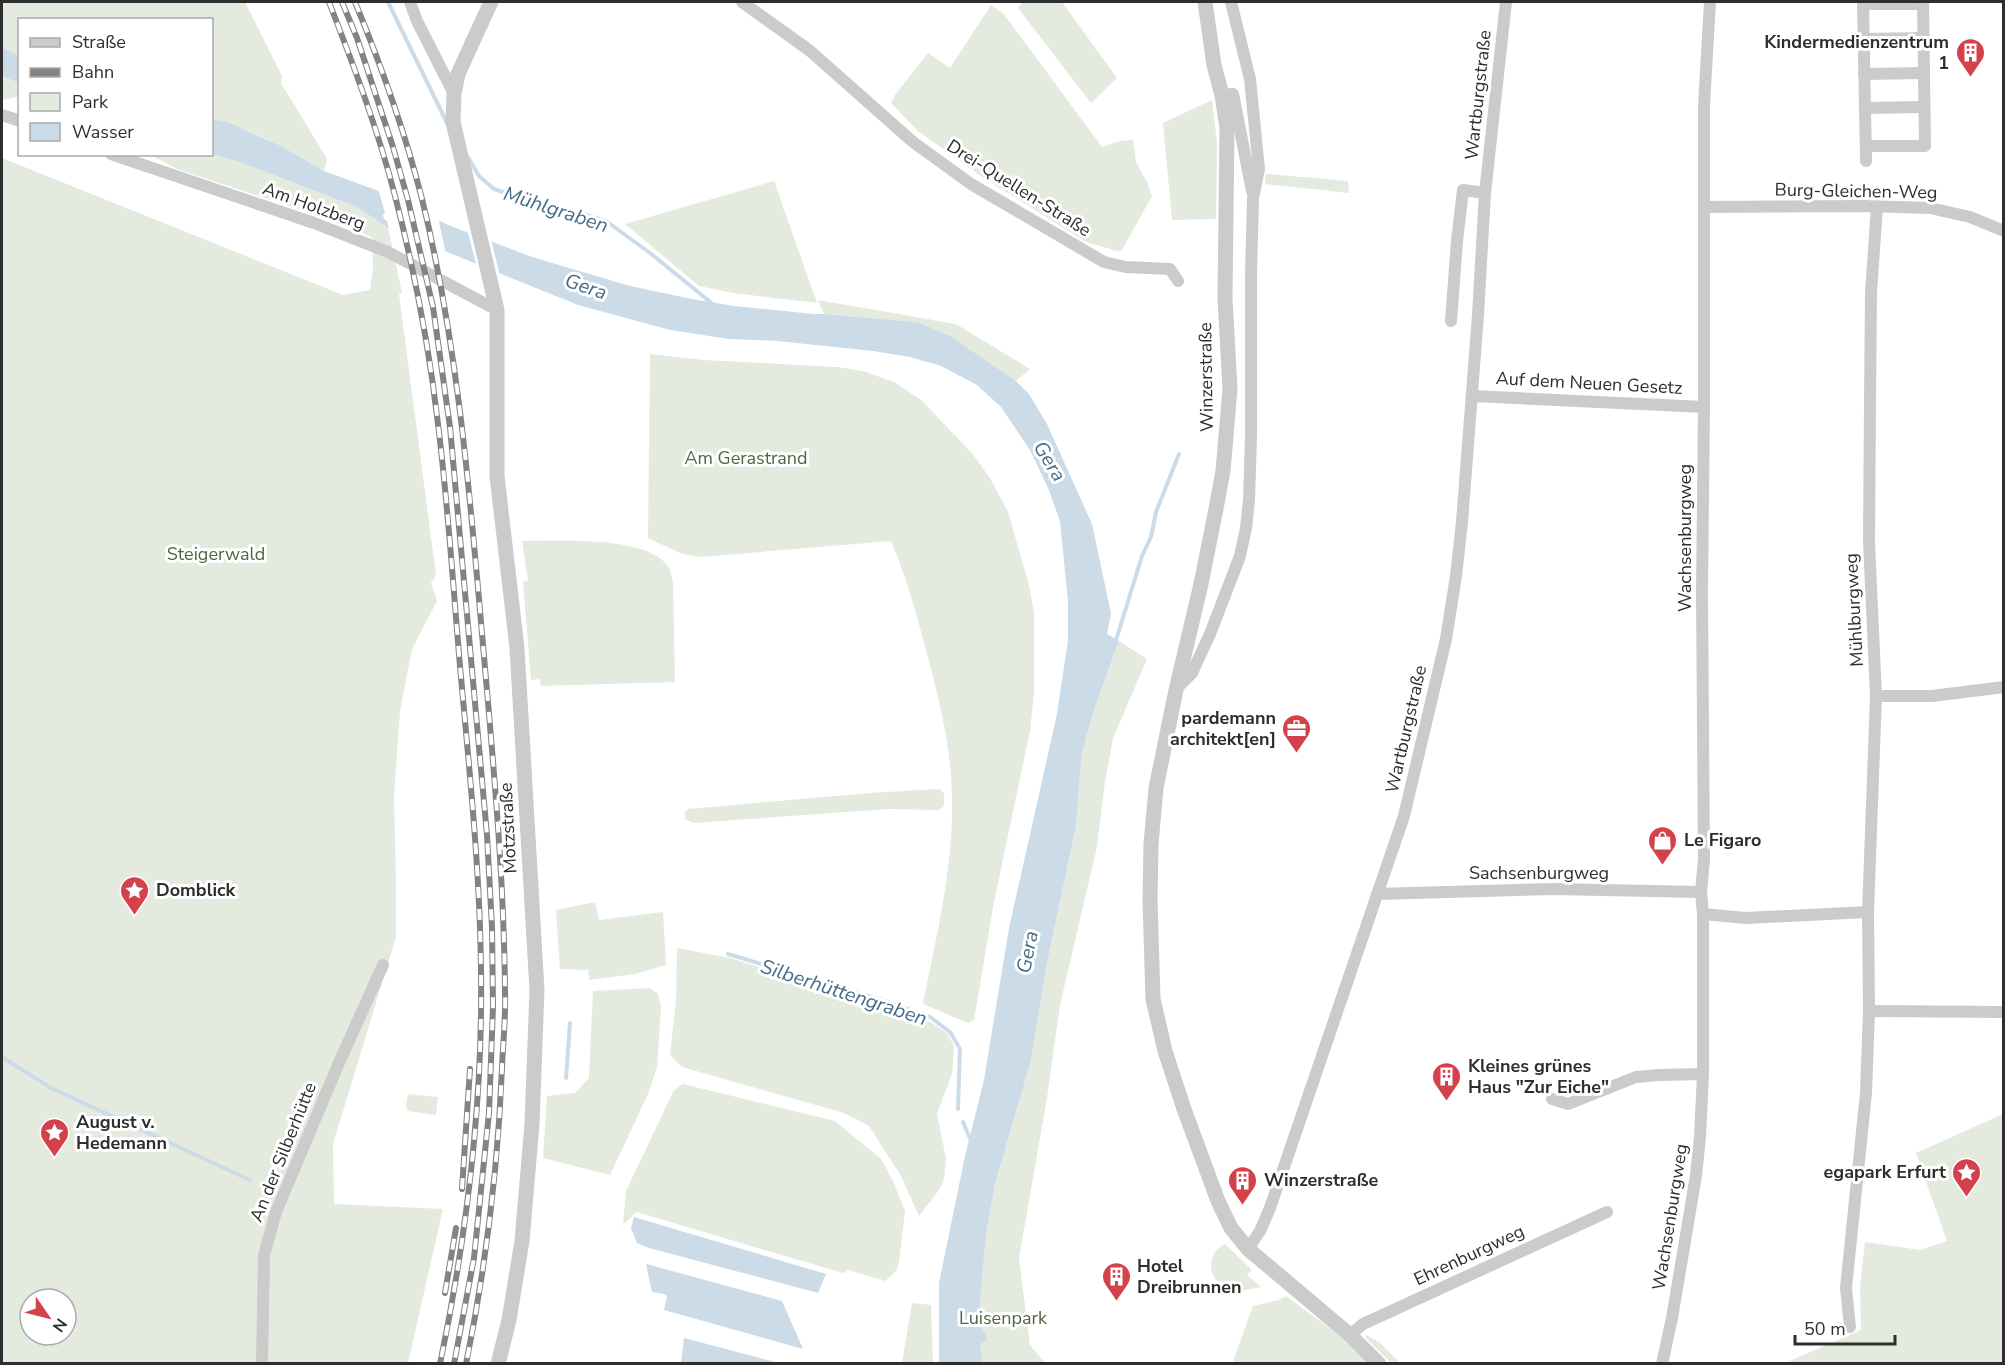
<svg xmlns="http://www.w3.org/2000/svg" width="2005" height="1365" font-family="'Nunito Sans',sans-serif">
<rect width="100%" height="100%" fill="#fff"/>
<g fill="#e4eadd" fill-rule="evenodd">
<path d="M2,2H245L282,76L281,83L327,159L324,171C288,150 252,128 212,119V20H20L19,56L2,47Z"/>
<path d="M1023,2H1062L1117,78L1091,103L1018,8Z"/>
<path d="M991,5L1003,13L1102,147L1120,141L1133,140L1136,162L1147,182L1152,196L1122,250L1117,251L1086,242L981,176L918,131L891,103L895,95L928,53L950,68Z"/>
<path d="M2,76L19,83V97L2,100Z"/>
<path d="M1212,100L1217,142L1216,219L1172,220L1163,123Z"/>
<path d="M212,154L242,163L357,207L388,228L402,293L399,294L436,575L431,583L437,601L412,649L400,711L394,796L396,881V937L333,1144L334,1204L443,1209L408,1363H2V158L343,295L370,290L373,267L372,237L322,217L177,169L151,155ZM30,1299H66V1335H30Z"/>
<path d="M1266,174L1348,181L1349,193L1265,184Z"/>
<path d="M774,181L817,303L733,293L699,286L625,224Z"/>
<path d="M818,300L956,324L1030,369L1016,381L949,335L917,322L824,314Z"/>
<path d="M650,354L703,360L837,367L863,371L894,382L921,400L971,452L990,478L1008,512L1029,585L1034,613V692L1030,731L994,902L974,1020L968,1023L923,1004C936,938 953,870 952,802C952,751 940,702 927,654C917,616 907,578 891,541L701,557L682,554L648,538Z"/>
<path d="M522,541C556,541 650,535 669,568C671,572 672,577 673,582L675,682L541,686L540,679L531,680L523,582L528,581Z"/>
<path d="M1119,641L1147,659L1113,738L1105,782L1097,847L1060,1005L1047,1098L1019,1258L1030,1345L1045,1363H983L980,1345L987,1340L986,1335L980,1325V1304L986,1235L995,1184L1031,1059L1046,968L1076,826L1082,752L1095,707Z"/>
<path d="M939,789L944,793V806L939,810L888,809L693,823L685,819V812L688,809L870,793Z"/>
<path d="M595,902L599,920L663,912L666,965L635,974L589,980L588,970L560,969L556,910Z"/>
<path d="M677,948L730,958L926,1019L947,1033L954,1046L952,1074L937,1114L946,1158L944,1179L939,1190L919,1216L901,1176L869,1126L844,1113L682,1067L670,1055L676,1000Z"/>
<path d="M650,988L658,994L661,1007L657,1067L648,1094L610,1175L543,1158L547,1096L575,1093L589,1078L593,991Z"/>
<path d="M683,1084L835,1121L881,1159L893,1181L905,1211L899,1262L896,1271L885,1281L848,1270L843,1273L636,1212L623,1225L626,1191L674,1090Z"/>
<path d="M408,1094L438,1097L436,1115L408,1111L406,1106Z"/>
<path d="M2003,1114V1363H1785L1861,1330L1860,1287L1865,1242L1920,1250L1947,1241L1916,1153Z"/>
<path d="M1225,1244L1252,1270L1247,1275L1261,1287C1250,1289 1238,1293 1228,1289C1207,1281 1205,1254 1225,1244Z"/>
<path d="M1286,1296L1340,1336L1369,1364H1232L1253,1306L1279,1300Z"/>
<path d="M912,1303L931,1305L933,1363H902Z"/>
<path d="M1366,1335L1379,1342L1400,1363H1391L1365,1337Z"/>
</g>
<g fill="#cbdce8">
<path d="M2,47L19,56V83L2,76Z"/>
<path d="M212,119L228,122L281,146L324,171L376,190L448,225L532,257L630,286L692,299L734,306L814,314H824L917,322L949,335L1016,381L1029,394L1047,424L1092,524L1111,613L1107,634L1119,641L1095,707L1082,752L1076,826L1046,968L1031,1060L995,1184L986,1235L980,1304V1325L986,1335L987,1340L980,1345L983,1363H939V1283L965,1156L984,1080L1009,928L1057,714L1068,640V601L1060,521L1048,488L1030,450L1001,407L977,385L941,366L910,357L873,351L778,341L729,339L670,330L578,305L388,228L357,207L242,163L212,154Z"/>
<path d="M634,1217L826,1274L818,1293L649,1248L637,1243L631,1228Z"/>
<path d="M646,1264L782,1301L803,1349L664,1310L667,1296L664,1294L652,1292Z"/>
<path d="M684,1338L779,1363H681Z"/>
</g>
<g fill="#fff">
<path d="M378,188L438,217L446,255L390,232L387,221L384,219L383,215L385,213Z"/>
<path d="M467,229L491,239L500,276L477,267Z"/>
</g>
<g fill="none" stroke-linecap="round" stroke-linejoin="round">
<g stroke="#cbdce8" stroke-width="4">
<path d="M388,2L448,125"/>
<path d="M468,157L479,176L494,189L552,209L577,212L606,221L650,253L714,305"/>
<path d="M1116,640L1142,556L1151,537L1156,512L1179,454"/>
<path d="M728,954L885,1001L930,1017L950,1032L960,1049L958,1109"/>
<path d="M2,1057L51,1088L250,1180"/>
<path d="M566,1078L570,1023"/>
<path d="M963,1122L972,1143"/>
</g>
<g stroke="#cbcbcb" stroke-width="12">
<path d="M410,2L417,21L454,94"/>
<path d="M742,2L809,50L913,142L971,184L1104,262L1125,267L1170,269L1178,281"/>
<path d="M1863,2L1866,161"/>
<path d="M1863,4H1923"/>
<path d="M1863,39L1924,38"/>
<path d="M1864,74L1924,73"/>
<path d="M1222,95L1233,94L1252,191"/>
<path d="M1865,108L1924,107"/>
<path d="M2,115L20,121"/>
<path d="M1866,146H1925L1923,2"/>
<path d="M111,154L314,223L388,252L497,310"/>
<path d="M1704,207L1867,206L1930,208L1970,217L2004,231"/>
<path d="M1451,321L1457,241L1463,190L1485,193"/>
<path d="M1472,396L1704,407"/>
<path d="M1177,688L1192,673L1210,634L1240,556L1246,528L1249,500L1251,437V276L1253,198L1259,169L1250,79L1231,2"/>
<path d="M1876,696H1932L2004,687"/>
<path d="M1377,894L1554,889L1701,892"/>
<path d="M1703,914L1746,918L1868,912"/>
<path d="M1869,1011L2004,1012"/>
<path d="M1552,1099L1568,1104L1636,1077L1659,1075L1703,1074"/>
<path d="M1248,1249L1260,1231L1270,1208L1404,816L1446,639L1456,576L1462,522L1478,315L1485,193L1506,2"/>
<path d="M1850,1327L1846,1288L1866,1093L1869,1011L1868,912L1876,696L1869,542L1870,405L1871,293L1877,206"/>
<path d="M1350,1335L1363,1324L1607,1212"/>
<path d="M262,1364L264,1255L276,1212L338,1065L383,965"/>
<path d="M1662,1364L1672,1318L1685,1241L1696,1175L1700,1137L1703,1074V914L1701,892L1704,859L1702,591L1704,407V105L1710,2"/>
</g>
<g stroke="#cbcbcb" stroke-width="15">
<path d="M491,2L458,74L454,94L453,122L497,310V476L517,648L537,990L532,1124L522,1241L509,1320L498,1364"/>
<path d="M1205,2L1214,65L1222,95L1227,128L1225,299L1230,389L1223,471L1216,509L1201,584L1176,690L1156,788L1151,844L1150,900L1153,999L1165,1051L1184,1109L1218,1201L1231,1228L1248,1249L1350,1335L1379,1364"/>
</g>
<defs>
<g id="rail">
<path d="M329,2C353,64 377,127 394,192C414,268 429,346 438,424C448,504 453,585 460,666C469,767 480,869 481,971C483,1103 467,1234 440,1364"/>
<path d="M342,2L357,38L393,147L408,200L433,307L450,427L487,835L492,927L493,1007L489,1113L474,1258L454,1364"/>
<path d="M355,2C381,65 405,132 422,199C458,345 470,496 483,645C493,760 504,876 505,991C506,1017 503,1042 502,1068C498,1167 486,1266 466,1364"/>
<path d="M462,1189L470,1069"/>
<path d="M445,1293L456,1228"/>
</g>
</defs>
<use href="#rail" stroke="#838383" stroke-width="6"/>
<use href="#rail" stroke="#fff" stroke-width="4" stroke-dasharray="11" stroke-linecap="butt"/>
</g>
<defs>
<symbol id="building-pin" viewBox="-11 -11 22 30"><path d="M0 17L-7.5 6A9.5 9.5 0 1 1 7.5 6Z" fill="#d3414a" stroke="#fff"/><path d="M-4-6H4V6H1V3H-1V6H-4ZM-2.5-4.3h1.7v1.8h-1.7ZM.8-4.3h1.7v1.8H.8ZM-2.5-1h1.7V.8h-1.7ZM.8-1h1.7V.8H.8Z" fill="#fff"/></symbol>
<symbol id="office-pin" viewBox="-11 -11 22 30"><path d="M0 17L-7.5 6A9.5 9.5 0 1 1 7.5 6Z" fill="#d3414a" stroke="#fff"/><path d="M-6-3h4V-5.5h4V-3h4V5H-6ZM-1-4.5V-3h2v-1.5ZM-6 0V1H6V0Z" fill="#fff"/></symbol>
<symbol id="shop-pin" viewBox="-11 -11 22 30"><path d="M0 17L-7.5 6A9.5 9.5 0 1 1 7.5 6Z" fill="#d3414a" stroke="#fff"/><path d="M-5-2.5h2.3a2.7 3.5 0 0 1 5.4 0H5L5.5 6h-11ZM-1.5-2.5h3a1.5 2.3 0 0 0-3 0Z" fill="#fff"/></symbol>
<symbol id="sight-pin" viewBox="-11 -11 22 30"><path d="M0 17L-7.5 6A9.5 9.5 0 1 1 7.5 6Z" fill="#d3414a" stroke="#fff"/><path d="M0-6L1.8-2.2L6-1.7L2.9 1.2L3.7 5.4L0 3.3L-3.7 5.4L-2.9 1.2L-6-1.7L-1.8-2.2Z" fill="#fff"/></symbol>
</defs>
<g fill-rule="evenodd">
<use href="#building-pin" x="1954" y="36" width="33" height="45"/>
<use href="#office-pin" x="1280" y="712" width="33" height="45"/>
<use href="#shop-pin" x="1646" y="824" width="33" height="45"/>
<use href="#sight-pin" x="118" y="874" width="33" height="45"/>
<use href="#building-pin" x="1430" y="1060" width="33" height="45"/>
<use href="#sight-pin" x="38" y="1116" width="33" height="45"/>
<use href="#sight-pin" x="1950" y="1156" width="33" height="45"/>
<use href="#building-pin" x="1226" y="1164" width="33" height="45"/>
<use href="#building-pin" x="1100" y="1260" width="33" height="45"/>
</g>
<g text-anchor="middle" stroke-width="6" stroke-linejoin="round" paint-order="stroke">
<g font-size="18" font-weight="bold" fill="#2e2e2e" stroke="#fff" text-anchor="start">
<text x="1949" y="48" text-anchor="end">Kindermedienzentrum<tspan x="1949" dy="21">1</tspan></text>
<text x="1276" y="724" text-anchor="end">pardemann<tspan x="1276" dy="21">architekt[en]</tspan></text>
<text x="1684" y="846">Le Figaro</text>
<text x="156" y="896">Domblick</text>
<text x="1468" y="1072">Kleines grünes<tspan x="1468" dy="21">Haus "Zur Eiche"</tspan></text>
<text x="76" y="1128">August v.<tspan x="76" dy="21">Hedemann</tspan></text>
<text x="1946" y="1178" text-anchor="end">egapark Erfurt</text>
<text x="1264" y="1186">Winzerstraße</text>
<text x="1137" y="1272">Hotel<tspan x="1137" dy="21">Dreibrunnen</tspan></text>
</g>
<g font-size="18" fill="#2e2e2e" stroke="#fff">
<text transform="translate(1478 95) rotate(-84)" y="6">Wartburgstraße</text>
<text transform="translate(1019 188) rotate(32)" y="6">Drei-Quellen-Straße</text>
<text transform="translate(1856 191) rotate(1)" y="6">Burg-Gleichen-Weg</text>
<text transform="translate(314 206) rotate(20)" y="6">Am Holzberg</text>
<text transform="translate(1206 377) rotate(-91)" y="6">Winzerstraße</text>
<text transform="translate(1589 383) rotate(3)" y="6">Auf dem Neuen Gesetz</text>
<text transform="translate(1685 538) rotate(-90)" y="6">Wachsenburgweg</text>
<text transform="translate(1854 610) rotate(-93)" y="6">Mühlburgweg</text>
<text transform="translate(1406 729) rotate(-77)" y="6">Wartburgstraße</text>
<text transform="translate(508 828) rotate(-93)" y="6">Motzstraße</text>
<text x="1539" y="879">Sachsenburgweg</text>
<text transform="translate(283 1152) rotate(-68)" y="6">An der Silberhütte</text>
<text transform="translate(1670 1217) rotate(-81)" y="6">Wachsenburgweg</text>
<text transform="translate(1469 1255) rotate(-25)" y="6">Ehrenburgweg</text>
</g>
<g font-size="18" fill="#516540" stroke="#fff">
<text x="746" y="464">Am Gerastrand</text>
<text x="216" y="560">Steigerwald</text>
<text x="1003" y="1324">Luisenpark</text>
</g>
<g font-size="20" font-style="italic" fill="#446c87" stroke="#fff">
<text transform="translate(556 209) rotate(18)" y="7">Mühlgraben</text>
<text transform="translate(586 286) rotate(19)" y="7">Gera</text>
<text transform="translate(1050 461) rotate(58)" y="7">Gera</text>
<text transform="translate(1027 952) rotate(-79)" y="7">Gera</text>
<text transform="translate(844 992) rotate(18)" y="7">Silberhüttengraben</text>
</g>
</g>
<rect width="2005" height="1365" fill="none" stroke="#2e2e2e" stroke-width="6"/>
<rect x="18" y="18" width="195" height="138" fill="#ffffff" stroke="#ababab" stroke-width="1.5"/>
<rect x="30" y="38" width="30" height="9" fill="#cbcbcb" stroke="#ababab" stroke-width="1.5"/>
<text x="72" y="48" font-size="18" fill="#2e2e2e">Straße</text>
<rect x="30" y="68" width="30" height="9" fill="#838383" stroke="#ababab" stroke-width="1.5"/>
<text x="72" y="78" font-size="18" fill="#2e2e2e">Bahn</text>
<rect x="30" y="93" width="30" height="18" fill="#e4eadd" stroke="#ababab" stroke-width="1.5"/>
<text x="72" y="108" font-size="18" fill="#2e2e2e">Park</text>
<rect x="30" y="123" width="30" height="18" fill="#cbdce8" stroke="#ababab" stroke-width="1.5"/>
<text x="72" y="138" font-size="18" fill="#2e2e2e">Wasser</text>
<g transform="translate(48 1317) rotate(125)"><circle r="28" fill="#ffffff" stroke="#ababab" stroke-width="1.5"/>
<path d="M0-4.5L10 22L0 15L-10 22Z" fill="#d3414a"/>
<text y="-9" font-size="16" font-weight="bold" text-anchor="middle" fill="#2e2e2e">N</text>
</g>
<path d="M1795 1335v9h100v-9" fill="none" stroke="#2e2e2e" stroke-width="3"/>
<text x="1804" y="1335" font-size="18" fill="#2e2e2e" stroke="#ffffff" stroke-width="4.5" paint-order="stroke">50 m</text>
</svg>
